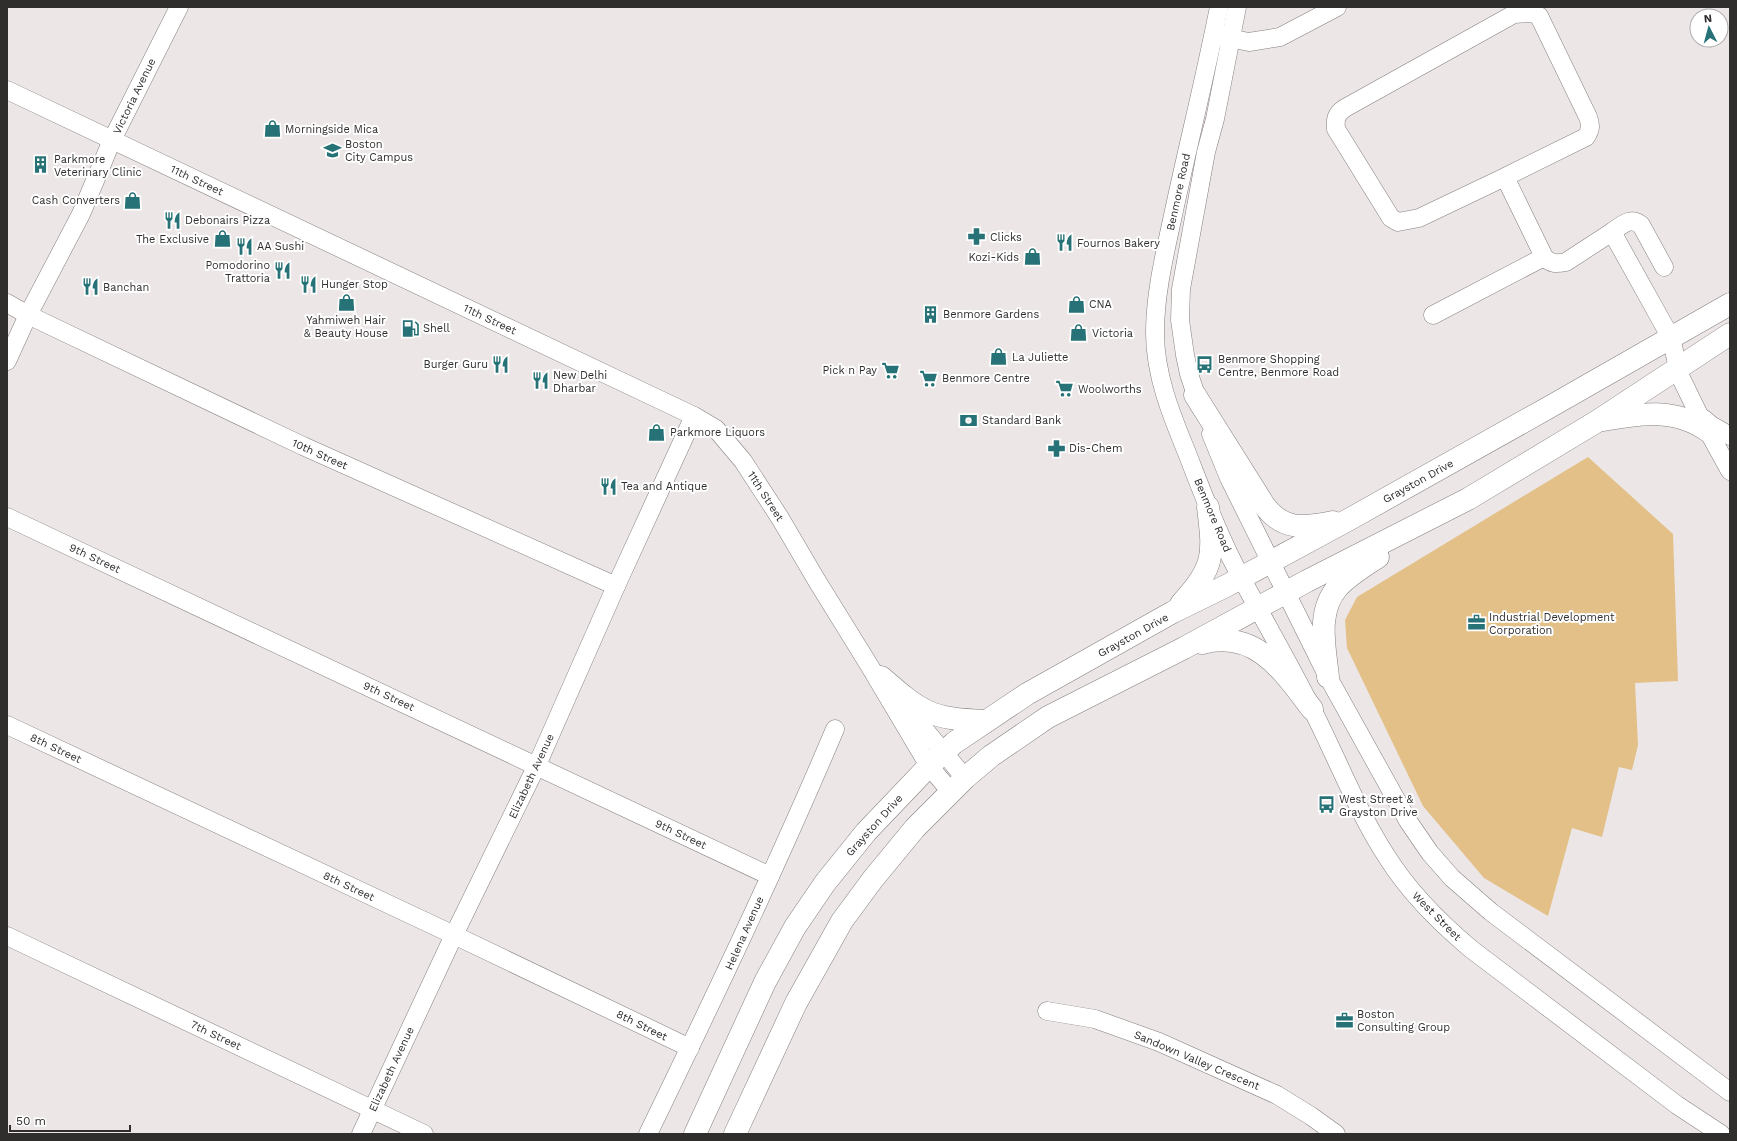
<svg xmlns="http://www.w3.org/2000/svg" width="1737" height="1141" font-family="'Work Sans',sans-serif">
<rect width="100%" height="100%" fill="#ede6e6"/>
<path fill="#e2c087" d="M1588,457L1673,534L1678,681L1635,683L1638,745L1632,770L1619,767L1602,837L1572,828L1548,916L1484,878L1423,806L1347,648L1345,620L1357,597Z"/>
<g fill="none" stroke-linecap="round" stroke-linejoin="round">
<defs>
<g id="minor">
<path d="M1219,7C1205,78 1187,149 1172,220C1164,257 1155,295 1155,333C1155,375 1171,414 1187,453C1201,489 1215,527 1233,562C1259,612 1287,659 1312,709C1337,758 1357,811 1387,857C1409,892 1439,922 1471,949L1677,1105L1721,1134"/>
<path d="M1218,36L1249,42L1280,37L1337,7"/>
<path d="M7,90L694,416L716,429L743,461L780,518L817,581L869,665L929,766L951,792"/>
<path d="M1505,177L1419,218L1398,222L1391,218L1336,129C1335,119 1336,114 1345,108L1514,14L1532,13L1539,16L1588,117C1591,125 1591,129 1586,137L1505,177L1544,257C1551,264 1556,264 1566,262L1612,232L1671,338L1680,376L1698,413L1730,471"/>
<path d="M1612,232C1621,226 1630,216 1641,225L1664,267"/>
<path d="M7,303L28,315L303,446L616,586"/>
<path d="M1433,315L1544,257"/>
<path d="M7,361L28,315L81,214L112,140L179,7"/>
<path d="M1200,407L1189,374L1185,355L1180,320L1181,289L1206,152L1215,119L1237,7"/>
<path d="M1704,419L1711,425L1730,436"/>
<path d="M1211,434L1229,478L1328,677L1408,821L1430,853L1452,878L1491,912L1730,1092"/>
<path d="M7,517L770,876"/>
<path d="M900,700L965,778"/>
<path d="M7,725L454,935L690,1048"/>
<path d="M7,936L424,1134"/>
<path d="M1047,1011L1095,1019L1159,1042L1277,1095L1311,1116L1336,1134"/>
<path d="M361,1134L454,935L537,765L616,586L694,416"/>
<path d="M648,1134C713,1000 777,866 835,729"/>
</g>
<g id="major">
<path d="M1195,395L1264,505C1283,531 1304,528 1333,522"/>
<path d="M1603,420C1640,413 1676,408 1708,431"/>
<path d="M1181,604C1215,566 1214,556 1208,507"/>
<path d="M1202,643C1256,629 1283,671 1312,709"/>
<path d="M881,677C921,712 930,719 985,721"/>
<path d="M1328,677C1325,648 1316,611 1338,587C1349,575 1364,566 1378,557"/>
<path d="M695,1134L765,982L795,927L825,883L866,832L929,766L954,743L1027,694L1173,612L1226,586L1348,520L1546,409L1730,304"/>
<path d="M735,1134L796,1003L842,921L873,879L915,828L965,778L991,756L1048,717L1184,648L1307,581L1468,499L1596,422L1730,334"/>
</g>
</defs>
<use href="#minor" stroke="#867f7f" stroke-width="19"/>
<use href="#major" stroke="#867f7f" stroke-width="23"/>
<use href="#minor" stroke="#fff" stroke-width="18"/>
<use href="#major" stroke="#fff" stroke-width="22"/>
</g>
<defs>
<symbol id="shop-bare" viewBox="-9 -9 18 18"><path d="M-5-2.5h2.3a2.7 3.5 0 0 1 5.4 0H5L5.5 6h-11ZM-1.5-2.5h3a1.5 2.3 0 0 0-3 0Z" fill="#277277" stroke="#fff" stroke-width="2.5" paint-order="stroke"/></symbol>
<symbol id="university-bare" viewBox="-9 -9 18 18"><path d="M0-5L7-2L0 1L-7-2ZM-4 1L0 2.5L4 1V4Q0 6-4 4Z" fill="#277277" stroke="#fff" stroke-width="2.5" paint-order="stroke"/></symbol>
<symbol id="building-bare" viewBox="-9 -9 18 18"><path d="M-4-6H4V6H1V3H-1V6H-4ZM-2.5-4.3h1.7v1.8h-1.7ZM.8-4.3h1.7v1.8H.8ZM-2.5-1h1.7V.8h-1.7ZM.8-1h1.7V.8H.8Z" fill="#277277" stroke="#fff" stroke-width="2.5" paint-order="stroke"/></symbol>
<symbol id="restaurant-bare" viewBox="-9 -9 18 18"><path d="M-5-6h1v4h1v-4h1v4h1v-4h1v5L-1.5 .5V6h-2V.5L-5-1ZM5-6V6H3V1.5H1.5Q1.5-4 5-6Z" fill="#277277" stroke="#fff" stroke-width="2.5" paint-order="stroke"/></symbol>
<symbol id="pharmacy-bare" viewBox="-9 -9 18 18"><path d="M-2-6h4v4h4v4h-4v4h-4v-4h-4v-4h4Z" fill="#277277" stroke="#fff" stroke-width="2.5" paint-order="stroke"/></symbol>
<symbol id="fuel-bare" viewBox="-9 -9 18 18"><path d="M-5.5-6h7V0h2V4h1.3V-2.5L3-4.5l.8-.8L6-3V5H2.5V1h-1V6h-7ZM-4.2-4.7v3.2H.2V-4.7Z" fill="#277277" stroke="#fff" stroke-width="2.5" paint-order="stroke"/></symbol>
<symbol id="bus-bare" viewBox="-9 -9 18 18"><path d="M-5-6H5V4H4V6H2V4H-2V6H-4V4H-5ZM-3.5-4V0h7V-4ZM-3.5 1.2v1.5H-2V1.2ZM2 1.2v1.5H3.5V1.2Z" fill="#277277" stroke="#fff" stroke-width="2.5" paint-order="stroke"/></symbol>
<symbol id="supermarket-bare" viewBox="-9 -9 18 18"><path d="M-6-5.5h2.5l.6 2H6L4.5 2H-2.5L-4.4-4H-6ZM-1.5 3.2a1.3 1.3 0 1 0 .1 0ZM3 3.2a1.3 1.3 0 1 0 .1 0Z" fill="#277277" stroke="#fff" stroke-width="2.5" paint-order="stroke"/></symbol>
<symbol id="bank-bare" viewBox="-9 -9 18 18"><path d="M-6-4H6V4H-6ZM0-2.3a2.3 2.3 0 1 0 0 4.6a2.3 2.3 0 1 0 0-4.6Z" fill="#277277" stroke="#fff" stroke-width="2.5" paint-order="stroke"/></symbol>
<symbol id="office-bare" viewBox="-9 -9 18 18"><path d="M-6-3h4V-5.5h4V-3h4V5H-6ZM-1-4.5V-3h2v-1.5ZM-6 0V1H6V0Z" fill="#277277" stroke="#fff" stroke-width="2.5" paint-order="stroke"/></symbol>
</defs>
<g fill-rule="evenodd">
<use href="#shop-bare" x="260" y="116" width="25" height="25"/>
<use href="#university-bare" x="320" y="138" width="25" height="25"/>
<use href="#building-bare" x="28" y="152" width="25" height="25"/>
<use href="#shop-bare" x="120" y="188" width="25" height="25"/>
<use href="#restaurant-bare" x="160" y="208" width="25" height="25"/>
<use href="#pharmacy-bare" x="964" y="224" width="25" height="25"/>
<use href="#shop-bare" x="210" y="226" width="25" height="25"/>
<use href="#restaurant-bare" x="1052" y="230" width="25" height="25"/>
<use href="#restaurant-bare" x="232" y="234" width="25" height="25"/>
<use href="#shop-bare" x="1020" y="244" width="25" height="25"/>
<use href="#restaurant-bare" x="270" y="258" width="25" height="25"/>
<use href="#restaurant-bare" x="296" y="272" width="25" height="25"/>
<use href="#restaurant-bare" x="78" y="274" width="25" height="25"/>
<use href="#shop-bare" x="334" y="290" width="25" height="25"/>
<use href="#shop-bare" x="1064" y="292" width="25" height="25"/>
<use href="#building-bare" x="918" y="302" width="25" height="25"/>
<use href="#fuel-bare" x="398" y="316" width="25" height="25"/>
<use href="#shop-bare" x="1066" y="320" width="25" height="25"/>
<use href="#shop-bare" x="986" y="344" width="25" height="25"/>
<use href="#restaurant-bare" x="488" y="352" width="25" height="25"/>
<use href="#bus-bare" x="1192" y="352" width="25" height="25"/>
<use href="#supermarket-bare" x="878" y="358" width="25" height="25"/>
<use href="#supermarket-bare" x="916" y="366" width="25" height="25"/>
<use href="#restaurant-bare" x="528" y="368" width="25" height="25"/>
<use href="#supermarket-bare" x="1052" y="376" width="25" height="25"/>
<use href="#bank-bare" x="956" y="408" width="25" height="25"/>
<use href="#shop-bare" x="644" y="420" width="25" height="25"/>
<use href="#pharmacy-bare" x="1044" y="436" width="25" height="25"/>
<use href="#restaurant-bare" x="596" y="474" width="25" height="25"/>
<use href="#office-bare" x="1464" y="610" width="25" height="25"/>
<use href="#bus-bare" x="1314" y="792" width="25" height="25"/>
<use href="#office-bare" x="1332" y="1008" width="25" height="25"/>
</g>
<g text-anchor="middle" stroke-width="4" stroke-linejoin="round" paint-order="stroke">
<g font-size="11" fill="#302d2d" stroke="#fff">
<text transform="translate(134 96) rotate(-64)" y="4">Victoria Avenue</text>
<text transform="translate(197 180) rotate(25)" y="4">11th Street</text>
<text transform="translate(1178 192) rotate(-78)" y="4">Benmore Road</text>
<text transform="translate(490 319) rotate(25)" y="4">11th Street</text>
<text transform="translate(320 454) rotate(24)" y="4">10th Street</text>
<text transform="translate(1418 481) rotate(-29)" y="4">Grayston Drive</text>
<text transform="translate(766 496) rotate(57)" y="4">11th Street</text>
<text transform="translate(1213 515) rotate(67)" y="4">Benmore Road</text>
<text transform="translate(95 558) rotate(25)" y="4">9th Street</text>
<text transform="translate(1133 635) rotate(-29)" y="4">Grayston Drive</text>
<text transform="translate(389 696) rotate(25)" y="4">9th Street</text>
<text transform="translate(56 748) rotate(25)" y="4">8th Street</text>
<text transform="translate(531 776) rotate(-65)" y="4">Elizabeth Avenue</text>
<text transform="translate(874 825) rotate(-48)" y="4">Grayston Drive</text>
<text transform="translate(681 834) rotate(25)" y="4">9th Street</text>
<text transform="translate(349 886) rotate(25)" y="4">8th Street</text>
<text transform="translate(1437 916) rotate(45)" y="4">West Street</text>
<text transform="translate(744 933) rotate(-66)" y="4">Helena Avenue</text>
<text transform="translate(642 1025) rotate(26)" y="4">8th Street</text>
<text transform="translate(216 1035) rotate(25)" y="4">7th Street</text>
<text transform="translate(1197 1060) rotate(23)" y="4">Sandown Valley Crescent</text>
<text transform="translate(391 1069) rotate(-65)" y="4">Elizabeth Avenue</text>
</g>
<g font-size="11" fill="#302d2d" stroke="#fff" text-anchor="start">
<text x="285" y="133">Morningside Mica</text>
<text x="345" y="148">Boston<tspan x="345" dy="13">City Campus</tspan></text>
<text x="54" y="163">Parkmore<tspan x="54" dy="13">Veterinary Clinic</tspan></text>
<text x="120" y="204" text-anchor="end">Cash Converters</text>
<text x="185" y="224">Debonairs Pizza</text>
<text x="990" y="241">Clicks</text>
<text x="209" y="243" text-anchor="end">The Exclusive</text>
<text x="1077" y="247">Fournos Bakery</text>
<text x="257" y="250">AA Sushi</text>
<text x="1019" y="261" text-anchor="end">Kozi-Kids</text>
<text x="270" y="269" text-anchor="end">Pomodorino<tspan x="270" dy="13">Trattoria</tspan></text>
<text x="321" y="288">Hunger Stop</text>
<text x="103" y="291">Banchan</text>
<text x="1089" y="308">CNA</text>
<text x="943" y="318">Benmore Gardens</text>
<text x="346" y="324" text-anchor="middle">Yahmiweh Hair<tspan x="346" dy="13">&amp; Beauty House</tspan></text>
<text x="423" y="332">Shell</text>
<text x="1092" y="337">Victoria</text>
<text x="1012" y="361">La Juliette</text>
<text x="1218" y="363">Benmore Shopping<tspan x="1218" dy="13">Centre, Benmore Road</tspan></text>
<text x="488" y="368" text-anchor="end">Burger Guru</text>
<text x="877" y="374" text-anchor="end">Pick n Pay</text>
<text x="553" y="379">New Delhi<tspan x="553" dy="13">Dharbar</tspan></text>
<text x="942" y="382">Benmore Centre</text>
<text x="1078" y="393">Woolworths</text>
<text x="982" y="424">Standard Bank</text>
<text x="670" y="436">Parkmore Liquors</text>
<text x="1069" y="452">Dis-Chem</text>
<text x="621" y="490">Tea and Antique</text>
<text x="1489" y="621">Industrial Development<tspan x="1489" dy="13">Corporation</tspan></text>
<text x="1339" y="803">West Street &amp;<tspan x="1339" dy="13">Grayston Drive</tspan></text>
<text x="1357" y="1018">Boston<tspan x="1357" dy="13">Consulting Group</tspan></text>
</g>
</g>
<rect width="1737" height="1141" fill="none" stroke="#302d2d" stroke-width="16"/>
<g transform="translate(1709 28) rotate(354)"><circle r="19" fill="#ffffff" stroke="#acabab"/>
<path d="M0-3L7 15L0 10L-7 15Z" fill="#277277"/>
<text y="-6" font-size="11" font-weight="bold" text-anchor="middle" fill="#302d2d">N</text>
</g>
<path d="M10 1125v6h120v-6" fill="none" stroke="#302d2d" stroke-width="2"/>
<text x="16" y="1125" font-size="12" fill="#302d2d" stroke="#ffffff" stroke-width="3" paint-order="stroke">50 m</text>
</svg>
